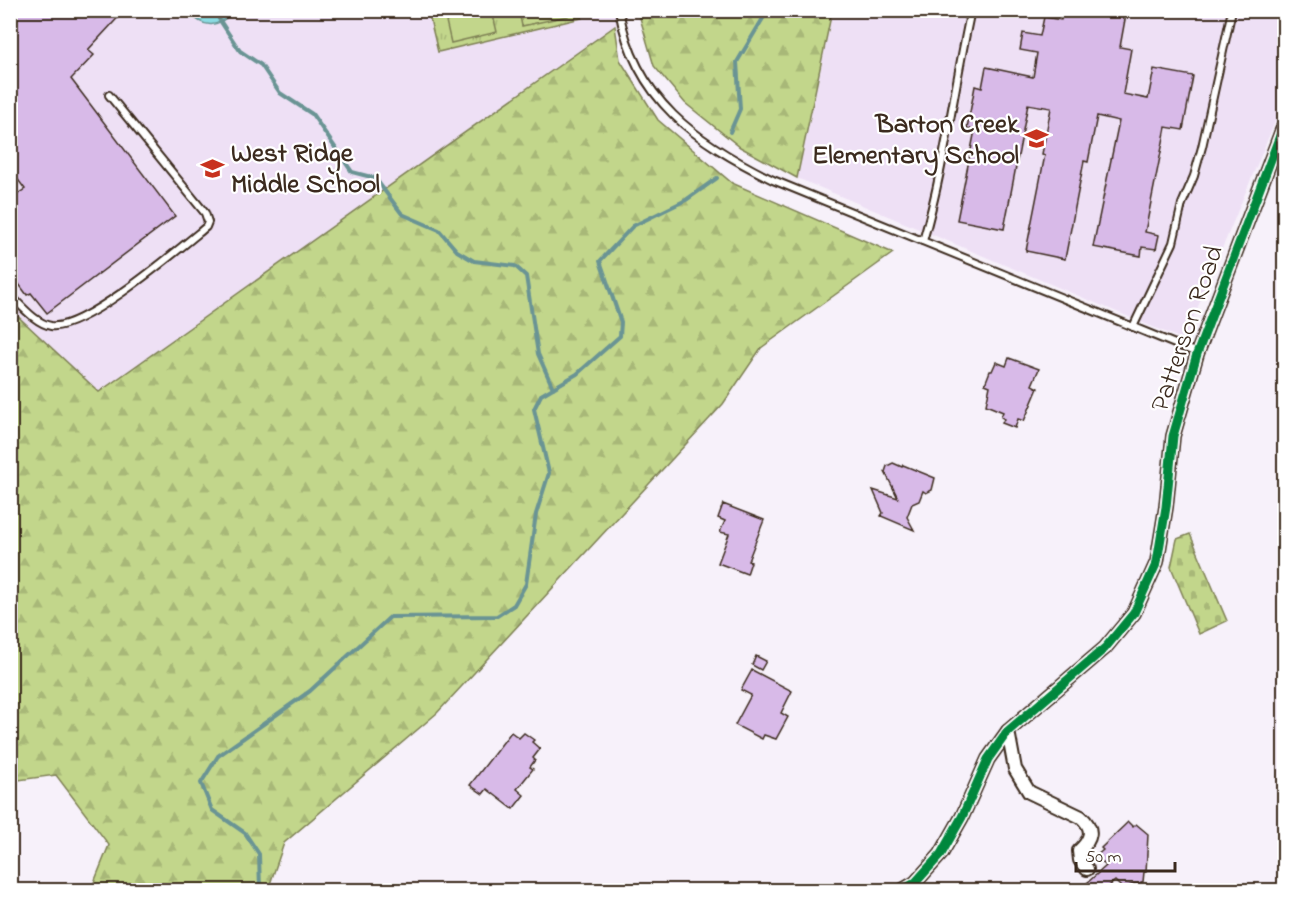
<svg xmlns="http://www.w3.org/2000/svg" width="1295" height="901" font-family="'Indie Flower',sans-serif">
<defs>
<pattern id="forest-firs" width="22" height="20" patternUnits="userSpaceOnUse" patternTransform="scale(1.5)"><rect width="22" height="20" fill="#c2d68b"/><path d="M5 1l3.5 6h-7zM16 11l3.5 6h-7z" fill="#a8b878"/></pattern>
<pattern id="cemetery-stones" width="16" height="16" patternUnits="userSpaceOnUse" patternTransform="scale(1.5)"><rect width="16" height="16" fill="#c2d68b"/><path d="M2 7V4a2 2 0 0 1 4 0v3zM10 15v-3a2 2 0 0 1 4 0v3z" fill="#a8b878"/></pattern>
<pattern id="park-tufts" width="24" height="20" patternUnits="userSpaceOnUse" patternTransform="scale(1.5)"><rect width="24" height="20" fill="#c2d68b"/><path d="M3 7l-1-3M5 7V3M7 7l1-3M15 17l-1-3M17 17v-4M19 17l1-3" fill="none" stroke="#a8b878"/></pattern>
<pattern id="water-ripples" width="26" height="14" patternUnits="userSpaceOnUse" patternTransform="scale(1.5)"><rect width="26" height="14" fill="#8adbe2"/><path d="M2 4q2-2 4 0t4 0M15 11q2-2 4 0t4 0" fill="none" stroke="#78bcc1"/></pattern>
</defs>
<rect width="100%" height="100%" fill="#f7f1fa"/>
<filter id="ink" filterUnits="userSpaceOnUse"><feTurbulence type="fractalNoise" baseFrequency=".0167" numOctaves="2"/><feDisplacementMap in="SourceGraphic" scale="12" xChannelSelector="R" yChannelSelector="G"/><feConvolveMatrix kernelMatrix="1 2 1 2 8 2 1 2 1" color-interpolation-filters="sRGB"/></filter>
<g filter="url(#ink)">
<g fill="#eee0f5">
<path d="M621,10L624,20L99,392L11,310L10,11Z"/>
<path d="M832,11H1284V100L1184,340L797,178Z"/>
</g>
<g fill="url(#forest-firs)" stroke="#7e8054" stroke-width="1.5">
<path d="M638,11H832L797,178L740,147L685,103L654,66Z"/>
<path d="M615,26L620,60L658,120L732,183L893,253L761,348L723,404L437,713L284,843L268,890H91L109,845L56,775L11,781V310L99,392Z"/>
</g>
<path fill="url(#cemetery-stones)" stroke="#7e8054" stroke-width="1.5" d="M1190,534L1227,621L1199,634L1171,567L1177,539Z"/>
<path fill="url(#park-tufts)" stroke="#7e8054" stroke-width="1.5" d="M428,11H580L582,18L438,52Z"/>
<g fill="#c2d68b" stroke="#7e8054" stroke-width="1.5">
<path d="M492,11L497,32L451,43L446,21Z"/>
<path d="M519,11H567L568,16L522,26Z"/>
</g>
<path fill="url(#water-ripples)" stroke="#6a9494" stroke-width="1.5" d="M188,11H235C218,27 205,31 188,11Z"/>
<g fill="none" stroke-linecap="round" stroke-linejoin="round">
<g stroke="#6a9494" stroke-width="4">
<path d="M219,19L240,51L261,65L280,93L312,114L352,172L375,178L402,214L439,230L457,251L474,261L515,266L526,276L538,354L553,388"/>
<path d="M730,132L740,109L737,62L768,10"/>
<path d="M260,890L259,854L245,833L212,810L201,783L218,756L310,691L390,617L497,616L514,605L526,584L536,514L549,473L534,409L541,395L577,374L620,336L621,322L600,261L633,226L686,200L717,178"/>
</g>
</g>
<g fill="#d8bae8" stroke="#3b2a1e" stroke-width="1.5">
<path d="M16,10H125L88,50L94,55L71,79L175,216L47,313L31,293L27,295L10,272V199L25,189L10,169V16Z"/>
<path d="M1063,10H1106L1126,14L1120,47L1131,49L1123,94L1148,99L1154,69L1193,76L1183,130L1166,127L1145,232L1159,235L1156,249L1142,247L1141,256L1093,247L1119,121L1097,116L1088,162L1084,161L1065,259L1026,251L1045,155L1042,154L1051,108L1028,104L1004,229L957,220L975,130L967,128L975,86L982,88L986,67L1033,77L1037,53L1020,50L1023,33L1040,36L1044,17L1061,20Z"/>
<path d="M1009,358L1039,369L1032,385L1038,388L1024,421L1018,419L1015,428L1002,423L1004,419L1001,417L1003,412L986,405L990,386L985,384L990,371H992L996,362L1006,366Z"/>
<path d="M893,463L902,467L903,465L935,478L932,490L926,493L923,491L919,501L912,504L907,517L914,530L881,516L883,513L873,490L898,498L885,472L887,466Z"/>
<path d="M723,504L764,520L748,561L751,562L747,574L718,563L729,534L720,532L725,521L718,518Z"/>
<path d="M756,656L766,661L761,670L752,665Z"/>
<path d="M752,670L792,691L781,713L788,717L776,739L764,735L762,739L735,725L751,695L741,690Z"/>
<path d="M511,732L519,738L524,733L534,740L532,742L540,749L533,758L535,760L530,767L533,769L517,789L524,795L513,809L487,789L483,794L470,785Z"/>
<path d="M1128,822L1133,827L1136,824L1148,834L1146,872H1144L1143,882H1141V884H1134L1122,888L1115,881L1103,891H1094L1087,883L1106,866L1096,856L1103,850L1101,848Z"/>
</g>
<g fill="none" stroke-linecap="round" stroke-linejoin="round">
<defs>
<g id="lane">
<path d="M619,10C635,100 696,142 773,180L1197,353"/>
<path d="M1267,10L1284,14"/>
<path d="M923,241C945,166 954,87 971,10"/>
<path d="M10,295C22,306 35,323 51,326C83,331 179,249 206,227L208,222L205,213L109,95"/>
<path d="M1133,327L1173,243L1182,204L1194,176L1202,147L1232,10"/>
</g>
<g id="street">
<path d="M1008,731L1015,769L1029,792L1081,817C1095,829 1091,840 1079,851L1080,860L1087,869"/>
<path d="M903,890L915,883L941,854L962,817L988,759L1008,731L1105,648L1134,613L1157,562L1166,507L1173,436L1197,354L1284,125"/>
</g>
</defs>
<use href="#lane" stroke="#3b2a1e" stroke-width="10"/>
<use href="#street" stroke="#3b2a1e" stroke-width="16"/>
<use href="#lane" stroke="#fff" stroke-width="6"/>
<use href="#street" stroke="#fff" stroke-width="12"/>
<defs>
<path id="cycleway" d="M903,890L915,883L941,854L962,817L988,759L1008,731L1105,648L1134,613L1157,562L1166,507L1173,436L1197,354L1284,125"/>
</defs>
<use href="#cycleway" stroke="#fff" stroke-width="13"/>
<use href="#cycleway" stroke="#00873e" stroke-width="9"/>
</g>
</g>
<defs>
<symbol id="school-bare" viewBox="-9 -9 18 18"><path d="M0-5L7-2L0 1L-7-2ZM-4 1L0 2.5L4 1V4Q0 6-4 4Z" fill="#c8321e" stroke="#fff" stroke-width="2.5" paint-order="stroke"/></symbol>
</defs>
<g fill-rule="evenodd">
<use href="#school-bare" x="1020" y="122" width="33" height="33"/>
<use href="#school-bare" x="196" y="152" width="33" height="33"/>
</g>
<g text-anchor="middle" stroke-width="4.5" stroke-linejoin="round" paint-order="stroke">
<g font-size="27" font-weight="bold" fill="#3b2a1e" stroke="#fff" text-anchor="end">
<text x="1019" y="132">Barton Creek<tspan x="1019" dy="31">Elementary School</tspan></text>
<text x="231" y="161" text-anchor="start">West Ridge<tspan x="231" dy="31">Middle School</tspan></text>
</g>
<g font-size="27" fill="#3b2a1e" stroke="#fff">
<text transform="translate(1186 328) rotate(-71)" y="9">Patterson Road</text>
</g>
</g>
<rect width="1295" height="901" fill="none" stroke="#fff" stroke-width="36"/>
<rect x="18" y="18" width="1259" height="865" fill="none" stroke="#3b2a1e" stroke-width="2" filter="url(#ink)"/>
<path d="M1076 862v9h99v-9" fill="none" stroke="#3b2a1e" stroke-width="3"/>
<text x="1085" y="862" font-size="18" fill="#3b2a1e" stroke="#ffffff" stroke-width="4.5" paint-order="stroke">50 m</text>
</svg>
